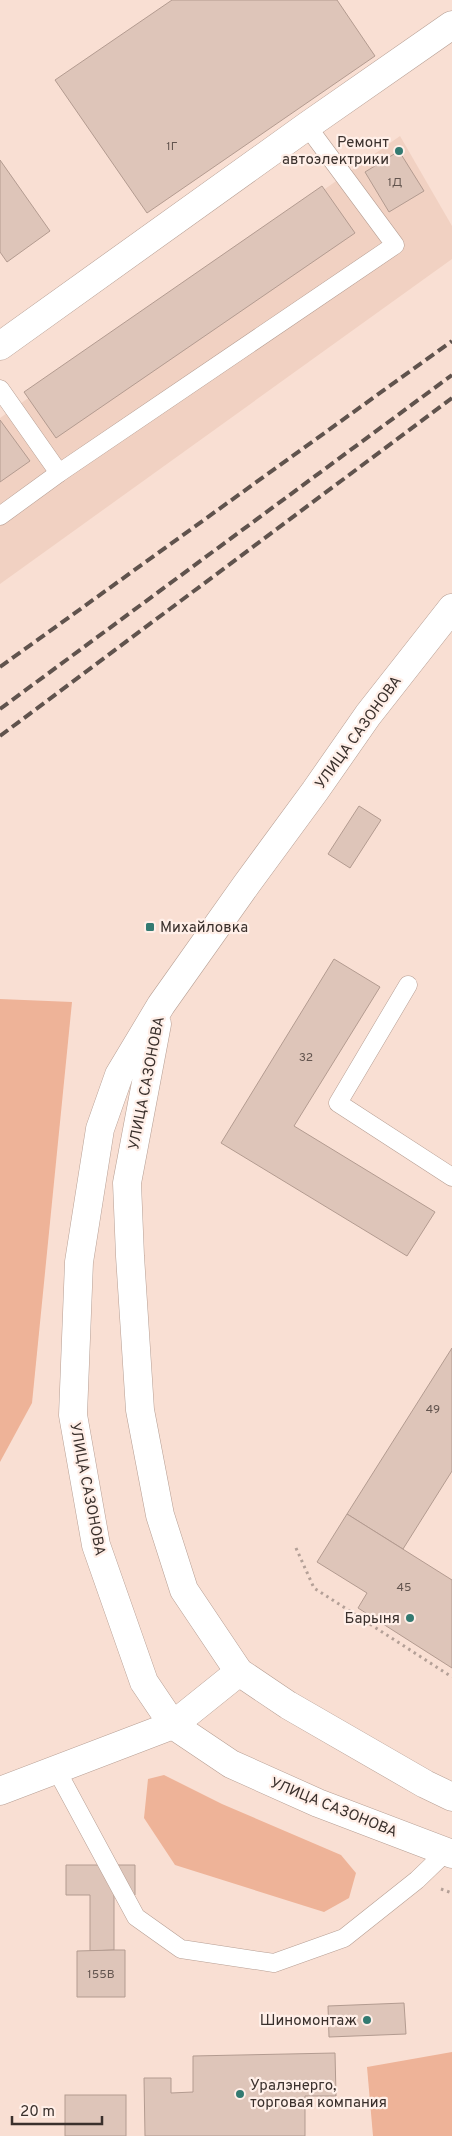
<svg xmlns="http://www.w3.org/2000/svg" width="452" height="2136" font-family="Overpass,sans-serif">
<rect width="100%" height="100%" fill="#f9dfd3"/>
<path fill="#f1d1c2" d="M400,136L452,226V259L0,584V418Z"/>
<g fill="#eeb398">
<path d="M0,999L72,1002L32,1403L0,1462Z"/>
<path d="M164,1775L222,1804L341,1855L356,1873L349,1898L324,1912L175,1865L144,1818L148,1779Z"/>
<path d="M452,2052V2136H373L367,2067Z"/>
</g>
<g fill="#dec5b9" stroke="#b39b90">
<path d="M172,0H337L375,56L147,213L55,80Z"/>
<path d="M399,151L424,191L389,212L365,172Z"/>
<path d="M0,160L50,231L7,262L0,252Z"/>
<path d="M322,186L355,233L56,438L24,392Z"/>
<path d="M0,420L30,461L0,482Z"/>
<path d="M359,806L381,820L350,868L328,854Z"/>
<path d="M334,959L380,987L294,1126L435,1212L407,1256L221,1143Z"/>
<path d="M452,1348V1471L403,1549L347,1514Z"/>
<path d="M347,1514L452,1580V1668L358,1608L367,1593L317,1562Z"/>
<path d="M66,1865H135V1895H114V1950L90,1951V1895H66Z"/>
<path d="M114,1950H125V1997H77V1951Z"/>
<path d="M404,2003L406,2034L329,2037L328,2006Z"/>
<path d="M335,2053L336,2096H305V2136H145L144,2078H171V2093L193,2092V2056Z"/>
<rect x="65" y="2095" width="61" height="41"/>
</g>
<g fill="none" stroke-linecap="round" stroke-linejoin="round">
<defs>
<g id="lane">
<path d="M0,389L59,473"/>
<path d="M0,516L59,473L395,245L307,126"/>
<path d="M408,985L338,1103L452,1177"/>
<path d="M56,1769L136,1917L181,1949L274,1963L344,1938L417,1880L446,1852"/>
</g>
<path id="street" d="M0,1791L173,1725L239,1672"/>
<g id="secondary">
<path d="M0,346L307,126L452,25"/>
<path d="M452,608L368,715L315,791L246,885L161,1005L119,1075L100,1129L79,1262L73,1415L96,1545L144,1682L173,1725L231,1764L318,1803L452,1854"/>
<path d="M157,1024L127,1183L130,1256L140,1410L160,1515L184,1590L239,1672L288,1705L425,1784L452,1797"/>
</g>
</defs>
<use href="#lane" stroke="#b69e93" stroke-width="19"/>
<use href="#street" stroke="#b69e93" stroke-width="29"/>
<use href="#secondary" stroke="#b69e93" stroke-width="29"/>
<g stroke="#b4a097" stroke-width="3" stroke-dasharray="2.5 4" stroke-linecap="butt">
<path d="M296,1548L314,1588L452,1677"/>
<path d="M441,1889L452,1893"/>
</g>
<use href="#lane" stroke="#fff" stroke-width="18"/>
<use href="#street" stroke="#fff" stroke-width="28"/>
<use href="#secondary" stroke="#fff" stroke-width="28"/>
<g stroke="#60534d" stroke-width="4" stroke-dasharray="10 5" stroke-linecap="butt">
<path d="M0,667L452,341"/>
<path d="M0,709L452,375"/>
<path d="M0,736L452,398"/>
</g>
</g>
<g fill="#337a71" stroke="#ffefe8" stroke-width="2">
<circle cx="399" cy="151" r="5"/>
<rect x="145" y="922" width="10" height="10" rx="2.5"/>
<circle cx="410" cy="1618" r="5"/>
<circle cx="367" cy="2020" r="5"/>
<circle cx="240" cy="2094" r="5"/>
</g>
<g text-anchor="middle" stroke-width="4.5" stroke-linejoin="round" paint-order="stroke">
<g font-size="12" fill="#63554f">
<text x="172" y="150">1Г</text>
<text x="395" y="186">1Д</text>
<text x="306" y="1061">32</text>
<text x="433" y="1413">49</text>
<text x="404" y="1591">45</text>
<text x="101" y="1978">155В</text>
</g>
<g font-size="15" fill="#3a302c" stroke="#ffefe8" text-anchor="end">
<text x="389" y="147">Ремонт<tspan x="389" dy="17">автоэлектрики</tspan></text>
<text x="160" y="932" text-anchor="start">Михайловка</text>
<text x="400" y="1623">Барыня</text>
<text x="357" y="2025">Шиномонтаж</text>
<text x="250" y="2090" text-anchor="start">Уралэнерго,<tspan x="250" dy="17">торговая компания</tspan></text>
</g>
<g font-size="15" fill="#3a302c" stroke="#ffefe8">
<text transform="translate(358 732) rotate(-54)" y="5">УЛИЦА САЗОНОВА</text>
<text transform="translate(146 1083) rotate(-79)" y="5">УЛИЦА САЗОНОВА</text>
<text transform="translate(88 1489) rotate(79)" y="5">УЛИЦА САЗОНОВА</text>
<text transform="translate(334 1807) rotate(22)" y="5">УЛИЦА САЗОНОВА</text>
</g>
</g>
<path d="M12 2116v8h90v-8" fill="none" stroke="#3a302c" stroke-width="2.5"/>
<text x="20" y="2116" font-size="15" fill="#3a302c" stroke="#ffefe8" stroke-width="4" paint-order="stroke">20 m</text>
</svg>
